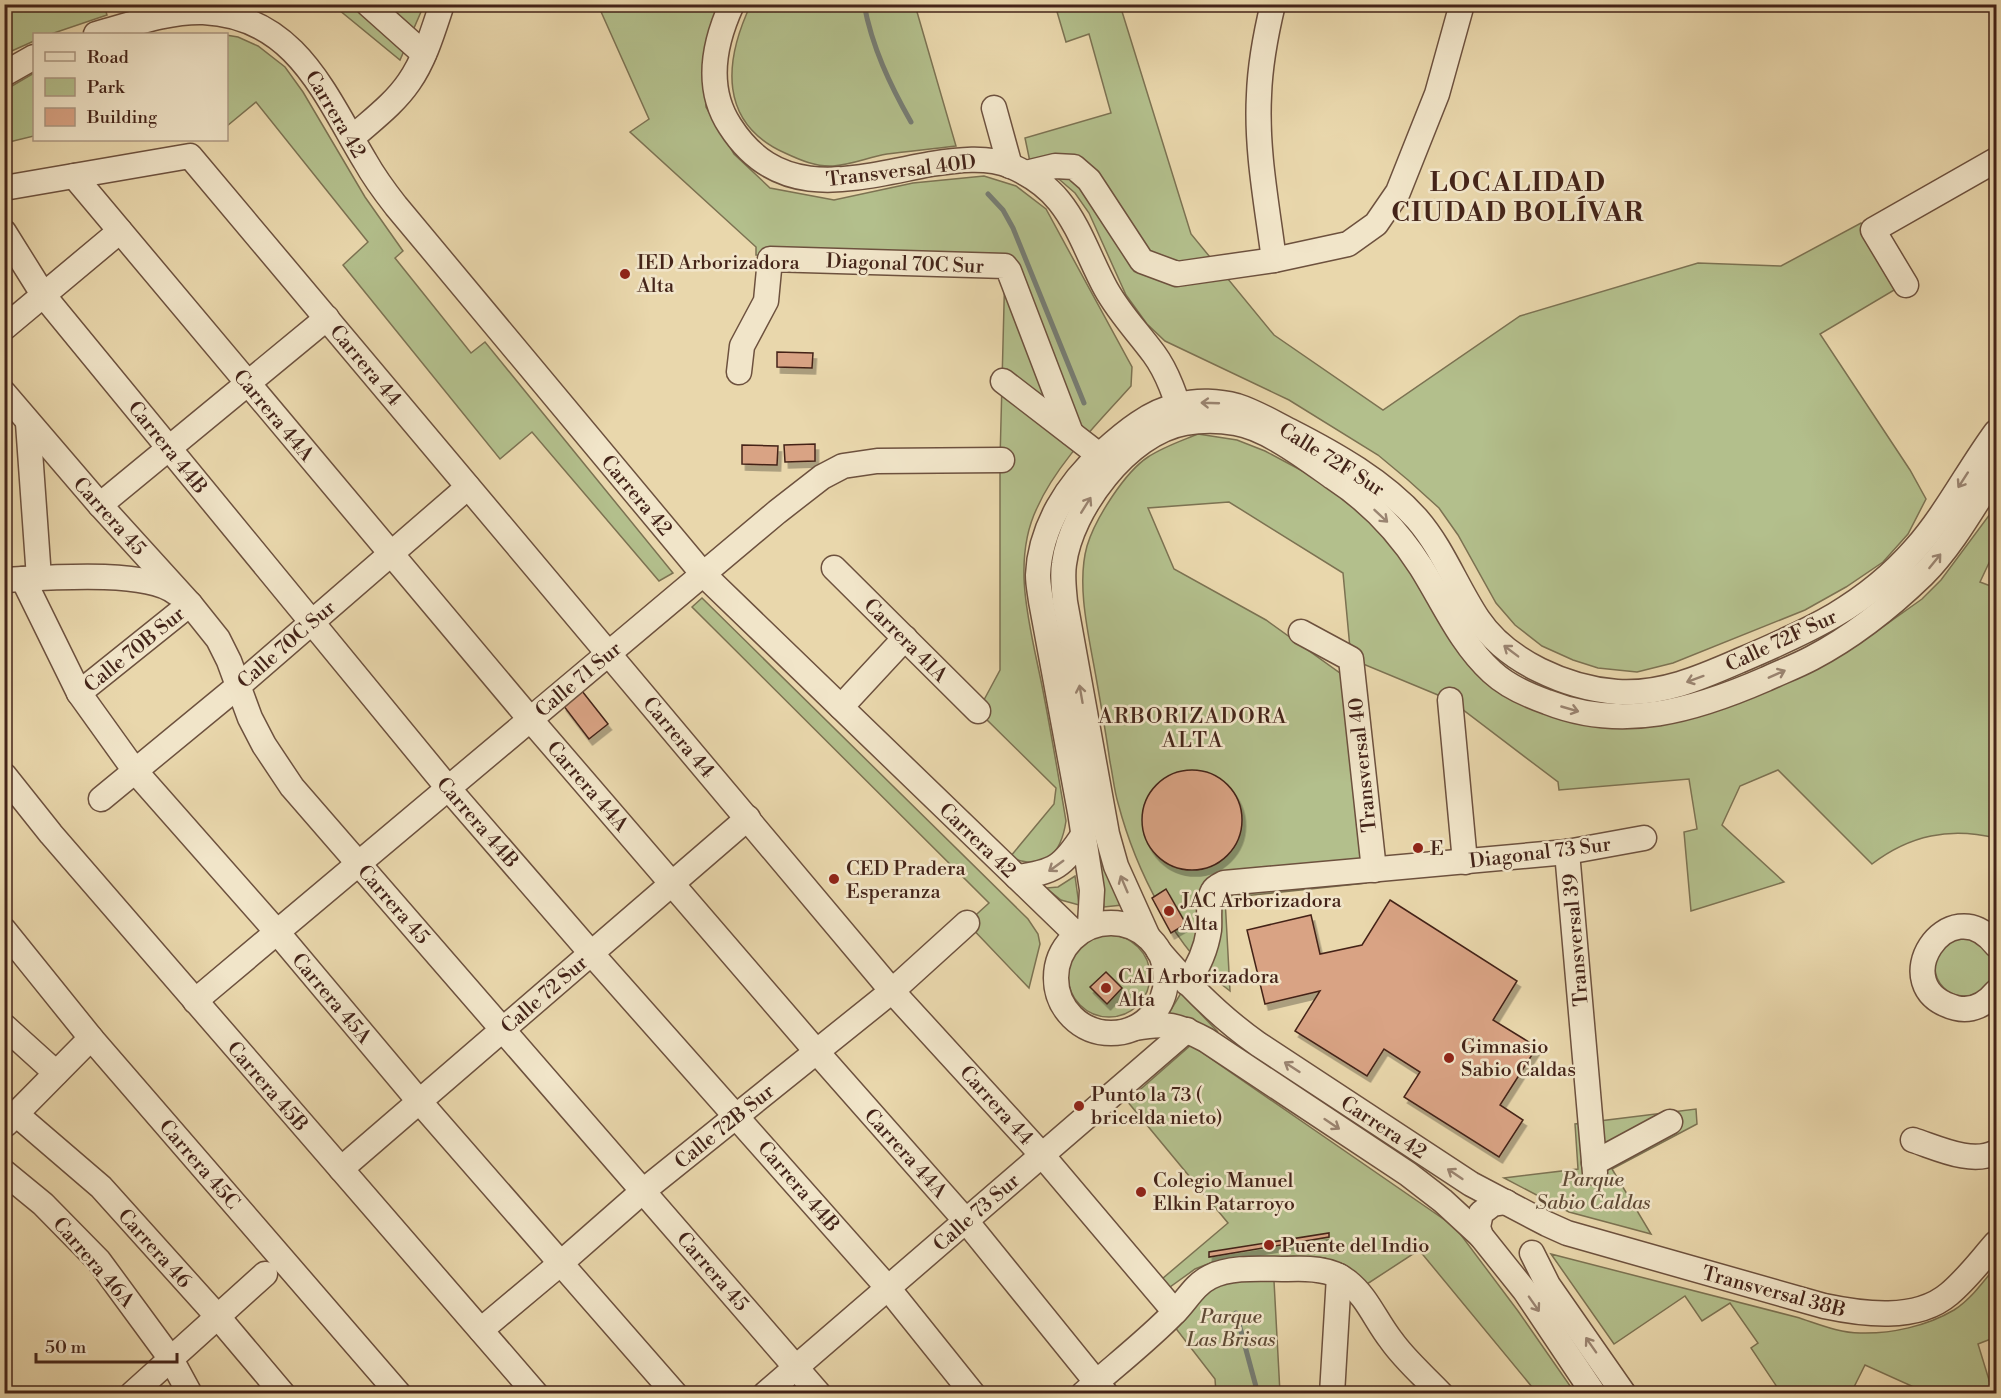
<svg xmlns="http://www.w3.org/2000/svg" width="2001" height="1398" font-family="'Libre Bodoni',serif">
<defs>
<filter id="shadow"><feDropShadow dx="3.5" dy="6" stdDeviation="0" flood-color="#0004"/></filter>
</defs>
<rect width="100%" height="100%" fill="#e9d7ac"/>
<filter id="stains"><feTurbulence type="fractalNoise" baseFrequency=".00333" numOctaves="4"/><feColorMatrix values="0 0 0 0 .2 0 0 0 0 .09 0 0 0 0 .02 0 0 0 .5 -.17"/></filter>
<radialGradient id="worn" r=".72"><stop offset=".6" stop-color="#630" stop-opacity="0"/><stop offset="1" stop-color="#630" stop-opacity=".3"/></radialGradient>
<g fill="#b3bf8c" stroke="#7c7252" stroke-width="1.5">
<path d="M5,4L104,5L107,15L51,34H34V41L5,54Z"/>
<path d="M751,4L915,5L956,146C933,149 910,151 887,154C869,157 851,165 833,166C816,167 800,160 785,153C718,123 724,61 751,4Z"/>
<path d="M333,5H424L400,60Z"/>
<path d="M598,5H718L706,48V107L734,154L770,188L834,200L913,183L984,176L1016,186L1046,209L1132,367L1131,386C1099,422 1057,463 1037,508C1009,566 1033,636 1044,696C1052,738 1059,779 1066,821C1061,855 1044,872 1010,857L1054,804L1056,788L978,711L1000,670V460L1005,266L756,255V247L630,132L649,119Z"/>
<path d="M1055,5H1120L1191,234L1274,335L1383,410L1520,316L1698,263L1781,266L1861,223L1901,286L1820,334L1910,470L1926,499L1908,534L1883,562L1846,587L1805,610L1673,663L1637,672L1598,668L1573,660L1542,646L1515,625L1496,603L1458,535L1439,508L1408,480L1378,455L1289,400L1165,341L1147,324L1126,295L1089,213L1075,193L1053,174L1030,162L1025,138L1111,113L1089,34L1066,42Z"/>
<path d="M226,35L238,37L258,46L285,67L303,92L365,197L403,251L395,258L471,353L485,342L673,573L659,581L532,432L500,459L343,265L368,242L256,102L227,126Z"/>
<path d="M34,73V136L5,143V90Z"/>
<path d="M1198,434L1237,440L1265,451L1310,475L1352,500L1513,684L1659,721L1825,664L1857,645L1922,599L1941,580L1996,506V548L1980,582L1996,588V838C1950,827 1910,835 1872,864L1778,770L1740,786L1722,825L1784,882L1691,911L1684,832L1697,829L1689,779L1559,790L1558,782L1450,700L1351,659L1343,573L1229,502L1148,508L1174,569L1266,620L1344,676L1366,883L1225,898L1230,991C1175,951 1135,868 1118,803C1114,790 1113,776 1110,762C1106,734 1101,705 1096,677C1089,637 1076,585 1087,546C1095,519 1125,472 1148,457C1163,447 1181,441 1198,434Z"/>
<path d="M702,598L1028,919L1038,934L1040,944L1029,988L967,923L989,903L692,607Z"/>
<path d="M1092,825L1103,865L1122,905L1104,907Z"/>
<path d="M1075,876L1079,905L1061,900L1046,888L1058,887Z"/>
<circle cx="1109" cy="976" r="41"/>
<circle cx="1964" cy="967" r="29"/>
<path d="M1181,993L1218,1032L1169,1013Z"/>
<path d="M1191,1045L1455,1227L1518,1311L1575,1393H1537L1419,1250L1364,1286L1345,1268L1325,1258L1293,1256L1213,1262L1195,1269L1163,1292L1156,1284L1228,1223L1127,1101Z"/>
<path d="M1696,1109L1697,1124L1612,1169L1651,1234L1569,1212L1504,1178L1578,1169L1575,1124Z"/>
<path d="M1551,1254L1796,1317C1816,1323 1838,1333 1860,1333C1891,1334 1927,1326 1954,1310C1971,1299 1984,1281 1996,1266V1337L1978,1344L1993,1393H1927L1865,1365L1851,1393H1781L1751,1348L1758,1343L1730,1303L1702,1321L1685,1296L1614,1344Z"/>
<path d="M1236,1281H1274L1280,1393H1216L1215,1379L1174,1326L1203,1289Z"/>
</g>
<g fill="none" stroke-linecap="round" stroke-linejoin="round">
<g stroke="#767d74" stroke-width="5">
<path d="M864,4C872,47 890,85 911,122"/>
<path d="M988,194L1003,210L1013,228L1084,403"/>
<path d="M1236,1313L1258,1394"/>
</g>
</g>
<g fill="#d9a384" stroke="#442419" stroke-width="1.5" filter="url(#shadow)">
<path d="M777,352L813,353L812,368L777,367Z"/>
<path d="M815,444V461L785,462L784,445Z"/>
<path d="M742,445L778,446L777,465L742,464Z"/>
<path d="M582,691L608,724L589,739L563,705Z"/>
<circle cx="1192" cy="820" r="50"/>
<path d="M1166,889L1186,924L1171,933L1152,898Z"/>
<path d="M1390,900L1517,981L1493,1020L1537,1047L1500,1105L1523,1120L1499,1157L1404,1097L1420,1072L1384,1049L1367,1076L1295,1031L1320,991L1265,1004L1247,930L1311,915L1320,954L1362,945Z"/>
<path d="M1106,972L1122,988L1107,1004L1090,987Z"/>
<path d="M1329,1233V1237L1209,1257V1252Z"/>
</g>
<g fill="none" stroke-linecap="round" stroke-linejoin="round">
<defs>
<g id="minor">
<path d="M368,4L424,54"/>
<path d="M732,4C714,43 705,88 730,126C780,204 855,178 931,164C957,160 987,156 1011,166C1029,174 1047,186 1059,201C1080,227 1090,260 1106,289C1120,314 1137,331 1154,354C1168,373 1176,398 1183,421"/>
<path d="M1273,4C1266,33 1260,65 1259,95C1256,150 1267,205 1274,260"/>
<path d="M96,34C130,25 167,11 203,12C295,16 324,93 365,161C374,177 385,192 396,206L703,574L1076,934"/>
<path d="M4,74L34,57"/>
<path d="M994,108L1010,166"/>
<path d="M352,138C372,120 394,104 409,82C425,59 433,31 442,4"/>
<path d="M1026,173L1055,166L1074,167L1089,180L1142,261L1177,274L1274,260L1348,244L1376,224L1398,192L1437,94L1462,4"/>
<path d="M74,176L530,719L816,1051L966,1221L1106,1394"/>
<path d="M4,188L190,156L892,991L1042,1155L1175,1312"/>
<path d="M4,232L44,296L448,788L591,953L888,1288L973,1394"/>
<path d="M1906,285L1873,230L1996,160"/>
<path d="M4,328L120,231"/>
<path d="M739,372L742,346L766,301L770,259L1005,266L1009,271L1071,433"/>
<path d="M1003,381L1099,455"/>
<path d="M4,393L100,505L190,604L218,639L229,661L250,718L264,745L292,787L819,1394"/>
<path d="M28,423L39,578"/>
<path d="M100,505L327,318"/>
<path d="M834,568L978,711"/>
<path d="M23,579L79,693L135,771L277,932L419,1101L675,1394"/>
<path d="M4,580C44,578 146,569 176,593"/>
<path d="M1301,632L1351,659L1374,870"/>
<path d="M79,693L190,604"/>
<path d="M1450,700L1465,862"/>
<path d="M841,707L905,638"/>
<path d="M4,775L51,834L536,1394"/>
<path d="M101,799L237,687L468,487"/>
<path d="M1567,852L1595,1173"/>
<path d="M1017,877C1055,872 1063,866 1083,835"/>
<circle cx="1111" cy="978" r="55"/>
<path d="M1090,925L1092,890L1080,812L1041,601C1040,593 1038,584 1038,575C1040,527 1068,483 1103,452C1125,432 1149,412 1179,405C1197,400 1219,401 1237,406C1256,412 1272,422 1290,431C1335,454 1383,481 1417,519C1443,549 1456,586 1478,619C1507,662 1567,688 1617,692C1662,695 1702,677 1741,660C1809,631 1865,606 1915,549C1946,514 1968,470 1996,432"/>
<path d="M4,930L91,1038L399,1394"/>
<path d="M1148,937L1116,866L1107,834L1065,602C1064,590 1062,577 1064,564C1071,509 1128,433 1185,423C1201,420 1219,420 1235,423C1267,428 1307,459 1334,478C1369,501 1398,531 1421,567C1443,602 1461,644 1492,672C1507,686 1527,695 1547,702C1623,732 1695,710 1766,679C1781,672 1797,666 1812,658C1852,637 1891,606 1923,575C1952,546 1974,506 1996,472"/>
<path d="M1996,945C1949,885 1881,988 1956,1008C1972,1012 1986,1004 1996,992"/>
<path d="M1158,950C1188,985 1221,1018 1258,1044L1471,1184L1547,1224L1567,1233L1824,1306C1862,1314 1916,1322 1949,1294C1967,1279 1981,1260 1996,1243"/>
<path d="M1187,983C1199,966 1206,950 1209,930C1210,918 1207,902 1213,891C1215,887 1220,885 1224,883L1567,852L1644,838"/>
<path d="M195,1001L777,512L822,477L843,466L877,461L1002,460"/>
<path d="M4,1026L56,1073"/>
<path d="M1135,1028C1166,1022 1178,1025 1206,1040L1408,1174L1443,1201L1481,1236"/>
<path d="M16,1114L101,1187L218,1317L283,1394"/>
<path d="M6,1124L91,1038"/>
<path d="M1913,1140C1938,1148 1972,1165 1996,1152"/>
<path d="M1594,1163L1670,1122"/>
<path d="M341,1169L748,818"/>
<path d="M4,1172L43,1204L99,1261L171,1359L190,1394"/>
<path d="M1506,1202L1493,1204L1481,1213L1478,1227L1481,1236L1525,1291L1594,1394"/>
<path d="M1532,1253L1548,1285L1624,1394"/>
<path d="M481,1330L561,1263L643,1191L892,991L967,923"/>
<path d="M132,1394L265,1274"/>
<path d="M765,1394L1187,1030"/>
<path d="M1083,1394C1113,1367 1147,1341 1175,1312C1187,1300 1194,1285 1210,1277C1231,1266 1263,1269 1287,1269C1306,1268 1332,1268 1348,1282C1367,1297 1376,1321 1391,1340C1405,1360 1424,1376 1441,1394"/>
<path d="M1332,1394L1339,1276"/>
</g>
</defs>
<use href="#minor" stroke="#6d513e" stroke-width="27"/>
<use href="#minor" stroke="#f1e5c9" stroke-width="24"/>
</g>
<defs><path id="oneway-shaft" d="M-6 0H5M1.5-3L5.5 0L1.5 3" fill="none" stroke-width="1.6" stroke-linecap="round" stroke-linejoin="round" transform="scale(1.5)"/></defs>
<g stroke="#9a8471">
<use href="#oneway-shaft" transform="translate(1210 403) rotate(-178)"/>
<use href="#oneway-shaft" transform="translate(1963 480) rotate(123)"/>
<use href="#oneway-shaft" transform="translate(1086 505) rotate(-58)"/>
<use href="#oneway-shaft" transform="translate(1381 516) rotate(43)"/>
<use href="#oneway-shaft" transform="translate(1935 561) rotate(-51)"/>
<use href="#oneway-shaft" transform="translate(1511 651) rotate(-143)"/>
<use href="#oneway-shaft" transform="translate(1777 674) rotate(-24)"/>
<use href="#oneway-shaft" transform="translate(1695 679) rotate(160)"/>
<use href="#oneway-shaft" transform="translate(1081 694) rotate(-100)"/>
<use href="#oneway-shaft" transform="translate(1570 709) rotate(16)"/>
<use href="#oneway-shaft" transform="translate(1056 866) rotate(144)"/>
<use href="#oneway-shaft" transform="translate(1124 884) rotate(-113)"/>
<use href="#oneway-shaft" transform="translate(1292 1067) rotate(-147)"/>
<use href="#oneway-shaft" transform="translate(1332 1124) rotate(34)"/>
<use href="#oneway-shaft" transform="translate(1455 1174) rotate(-146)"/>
<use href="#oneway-shaft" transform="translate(1534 1304) rotate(55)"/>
<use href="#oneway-shaft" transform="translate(1591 1345) rotate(-125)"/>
</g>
<g fill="#8f2418" stroke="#f1e5c9" stroke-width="2">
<circle cx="625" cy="274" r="6"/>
<circle cx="1418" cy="848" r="6"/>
<circle cx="834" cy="879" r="6"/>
<circle cx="1169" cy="911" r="6"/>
<circle cx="1106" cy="988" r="6"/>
<circle cx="1449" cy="1058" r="6"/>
<circle cx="1079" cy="1106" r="6"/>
<circle cx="1141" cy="1192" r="6"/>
<circle cx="1269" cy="1245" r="6"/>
</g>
<g text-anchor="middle" stroke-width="5" stroke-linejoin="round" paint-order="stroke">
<g font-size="20" fill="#442419" stroke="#f1e5c9">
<text transform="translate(336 114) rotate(59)" y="7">Carrera 42</text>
<text transform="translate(901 170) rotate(-7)" y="7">Transversal 40D</text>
<text transform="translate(905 263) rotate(2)" y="7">Diagonal 70C Sur</text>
<text transform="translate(366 365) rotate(50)" y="7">Carrera 44</text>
<text transform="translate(274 415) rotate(50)" y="7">Carrera 44A</text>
<text transform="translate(168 447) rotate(51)" y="7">Carrera 44B</text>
<text transform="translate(1332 459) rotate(32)" y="7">Calle 72F Sur</text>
<text transform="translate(637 495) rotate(50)" y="7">Carrera 42</text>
<text transform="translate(110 516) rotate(48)" y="7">Carrera 45</text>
<text transform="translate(906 640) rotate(45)" y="7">Carrera 41A</text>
<text transform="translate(1781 640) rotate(-25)" y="7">Calle 72F Sur</text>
<text transform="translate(286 644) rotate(-41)" y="7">Calle 70C Sur</text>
<text transform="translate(134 649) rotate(-39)" y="7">Calle 70B Sur</text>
<text transform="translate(578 679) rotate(-40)" y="7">Calle 71 Sur</text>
<text transform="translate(679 737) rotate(50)" y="7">Carrera 44</text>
<text transform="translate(1362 765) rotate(-96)" y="7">Transversal 40</text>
<text transform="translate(588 786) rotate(49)" y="7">Carrera 44A</text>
<text transform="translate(478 822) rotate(49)" y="7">Carrera 44B</text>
<text transform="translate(978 840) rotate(44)" y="7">Carrera 42</text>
<text transform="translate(1540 852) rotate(-7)" y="7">Diagonal 73 Sur</text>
<text transform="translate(394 904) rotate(49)" y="7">Carrera 45</text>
<text transform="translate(1575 940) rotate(-95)" y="7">Transversal 39</text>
<text transform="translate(544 994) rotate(-41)" y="7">Calle 72 Sur</text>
<text transform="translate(332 998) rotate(50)" y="7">Carrera 45A</text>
<text transform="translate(268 1086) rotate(49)" y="7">Carrera 45B</text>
<text transform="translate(997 1105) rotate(48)" y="7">Carrera 44</text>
<text transform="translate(724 1126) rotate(-39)" y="7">Calle 72B Sur</text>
<text transform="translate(1384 1127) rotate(33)" y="7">Carrera 42</text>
<text transform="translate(906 1153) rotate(48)" y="7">Carrera 44A</text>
<text transform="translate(200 1164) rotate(49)" y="7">Carrera 45C</text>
<text transform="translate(799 1186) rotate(49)" y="7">Carrera 44B</text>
<text transform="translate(976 1212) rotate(-41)" y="7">Calle 73 Sur</text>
<text transform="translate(155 1248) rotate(48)" y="7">Carrera 46</text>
<text transform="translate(94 1262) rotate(49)" y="7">Carrera 46A</text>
<text transform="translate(713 1271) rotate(49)" y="7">Carrera 45</text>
<text transform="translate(1774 1291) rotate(15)" y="7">Transversal 38B</text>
</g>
<g font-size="20" fill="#442419" stroke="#f1e5c9" text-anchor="start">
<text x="637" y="269">IED Arborizadora<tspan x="637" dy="23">Alta</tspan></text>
<text x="1430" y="855">E</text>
<text x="846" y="875">CED Pradera<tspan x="846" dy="23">Esperanza</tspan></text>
<text x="1181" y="907">JAC Arborizadora<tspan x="1181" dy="23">Alta</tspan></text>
<text x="1118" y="983">CAI Arborizadora<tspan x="1118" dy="23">Alta</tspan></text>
<text x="1461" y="1053">Gimnasio<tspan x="1461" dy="23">Sabio Caldas</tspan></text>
<text x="1091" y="1101">Punto la 73 (<tspan x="1091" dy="23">bricelda nieto)</tspan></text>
<text x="1153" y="1187">Colegio Manuel<tspan x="1153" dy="23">Elkin Patarroyo</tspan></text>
<text x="1281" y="1252">Puente del Indio</text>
</g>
<g font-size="20" font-style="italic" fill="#604b36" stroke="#f1e5c9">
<text x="1593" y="1186">Parque<tspan x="1593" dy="23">Sabio Caldas</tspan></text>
<text x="1231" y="1323">Parque<tspan x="1231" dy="23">Las Brisas</tspan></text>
</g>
<g font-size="21" letter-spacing="1.5" fill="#442419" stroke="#f1e5c9">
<text x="1193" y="723">ARBORIZADORA<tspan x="1193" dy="24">ALTA</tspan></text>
</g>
<g font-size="26" font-weight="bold" letter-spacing="1.5" fill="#442419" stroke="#f1e5c9">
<text x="1518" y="191">LOCALIDAD<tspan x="1518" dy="30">CIUDAD BOLÍVAR</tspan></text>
</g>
</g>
<rect width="2001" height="1398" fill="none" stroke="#e9d7ac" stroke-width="24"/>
<rect x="6" y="6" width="1989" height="1386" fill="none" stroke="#442419" stroke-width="3"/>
<rect x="12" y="12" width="1977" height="1374" fill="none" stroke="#442419" stroke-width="1.5"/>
<rect x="33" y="33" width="195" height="108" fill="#f1e5c9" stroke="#ac9883" stroke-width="1.5"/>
<rect x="45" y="52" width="30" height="9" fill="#f1e5c9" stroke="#ac9883" stroke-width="1.5"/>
<text x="87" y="63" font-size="18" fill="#442419">Road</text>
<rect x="45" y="78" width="30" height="18" fill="#b3bf8c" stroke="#ac9883" stroke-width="1.5"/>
<text x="87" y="93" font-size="18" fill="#442419">Park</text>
<rect x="45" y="108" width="30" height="18" fill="#d9a384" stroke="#ac9883" stroke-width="1.5"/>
<text x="87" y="123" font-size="18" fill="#442419">Building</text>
<path d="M36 1353v9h141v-9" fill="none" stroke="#442419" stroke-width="3"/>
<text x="45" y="1353" font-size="18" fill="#442419" stroke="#f1e5c9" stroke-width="4.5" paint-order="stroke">50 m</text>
<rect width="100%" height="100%" filter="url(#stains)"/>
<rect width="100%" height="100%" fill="url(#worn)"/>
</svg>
